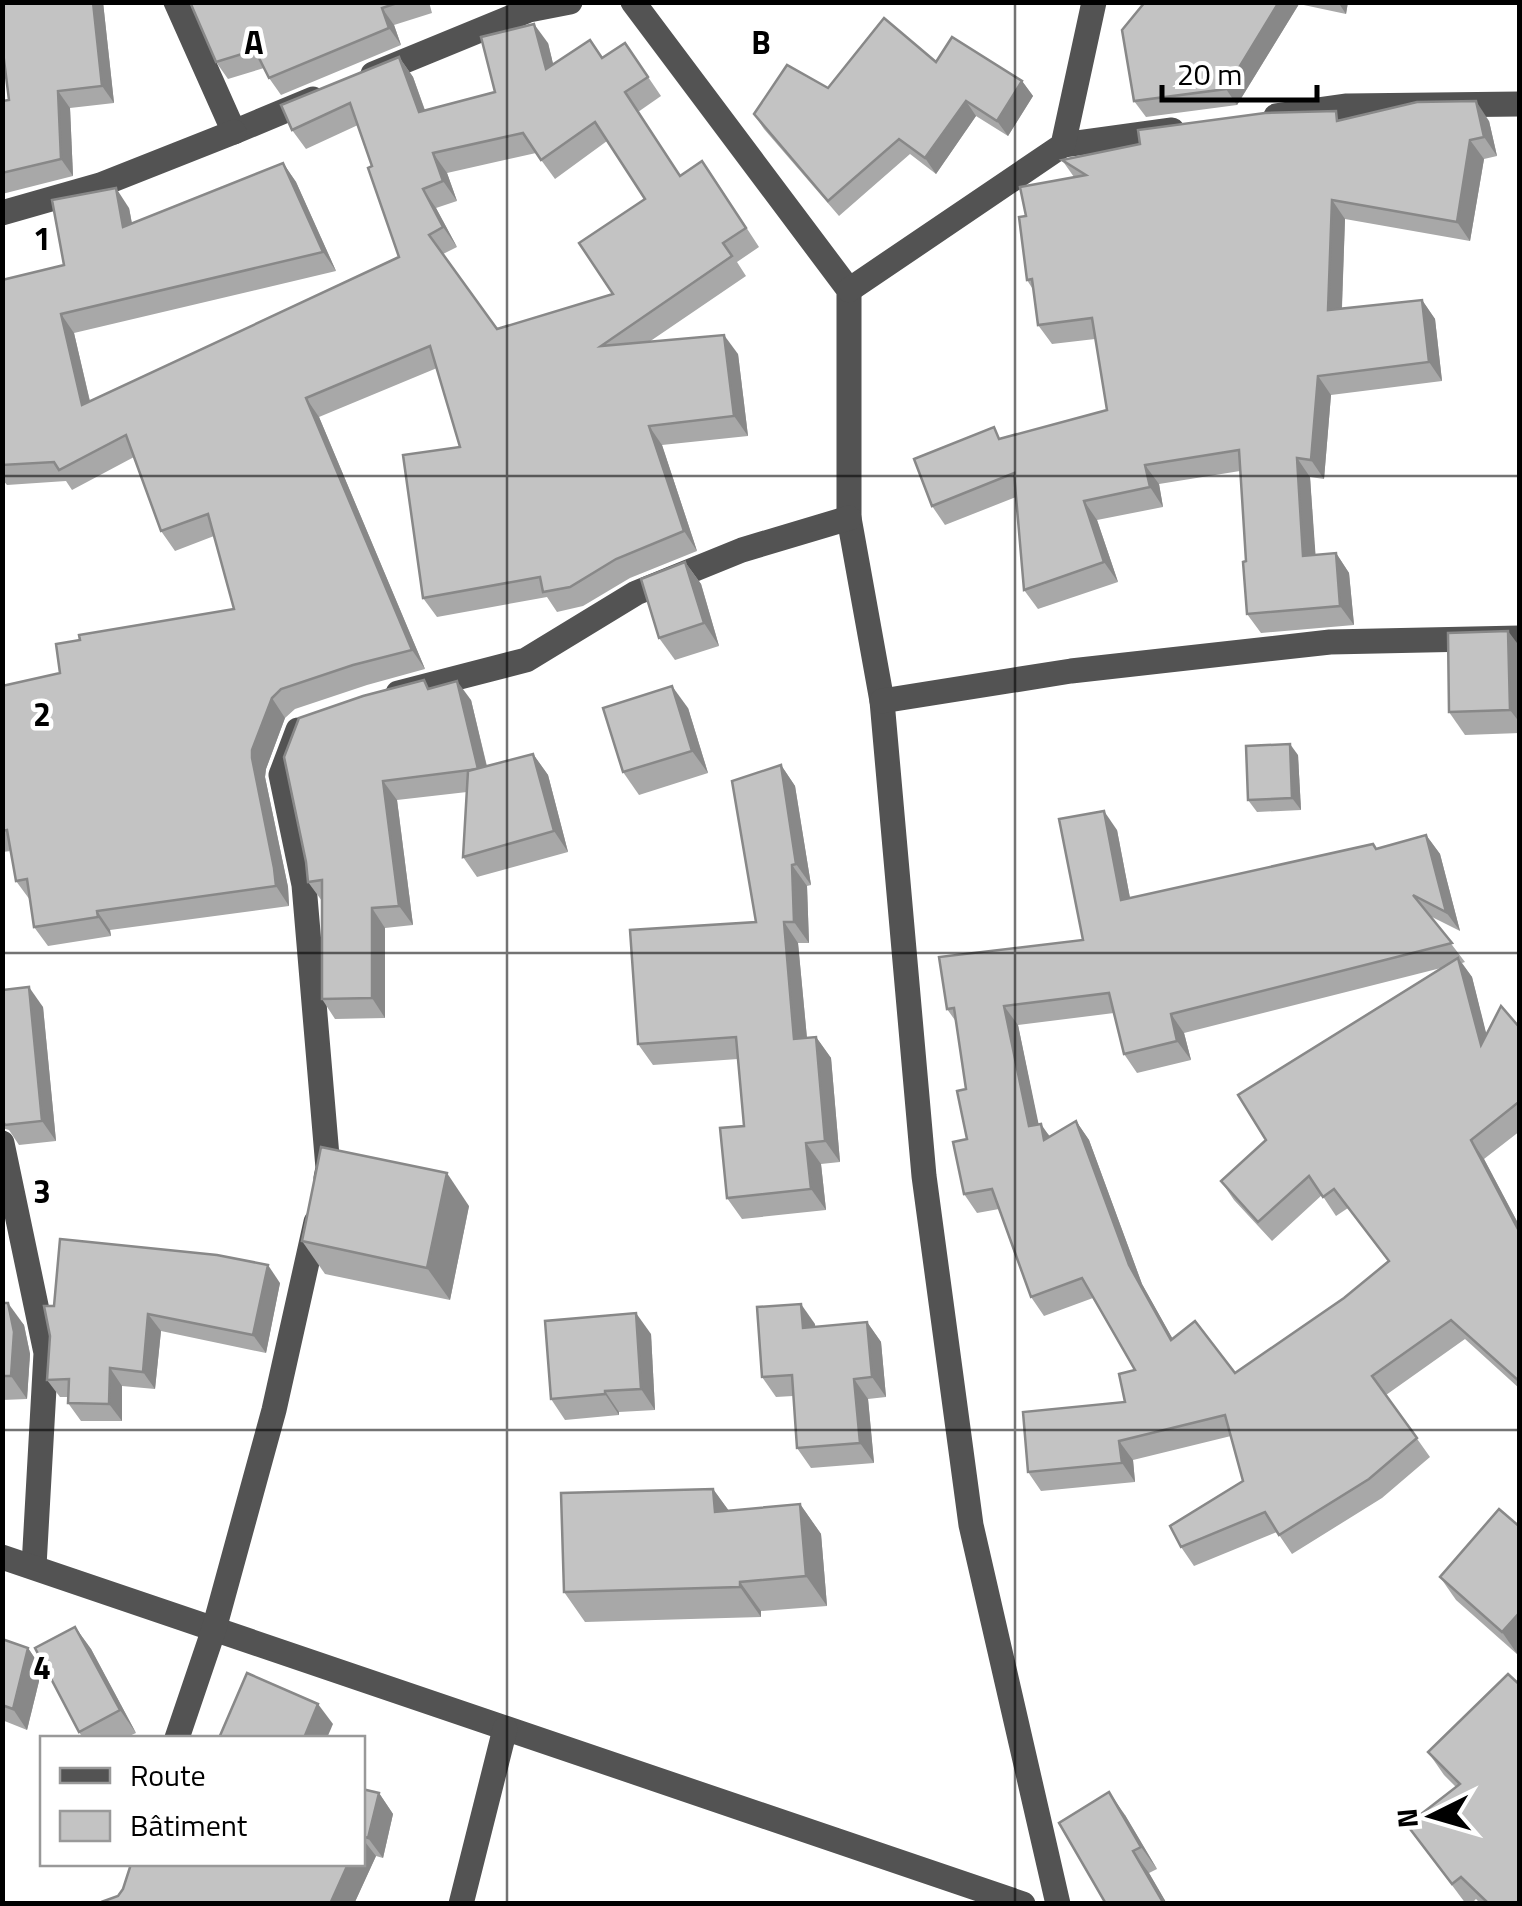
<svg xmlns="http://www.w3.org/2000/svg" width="1522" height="1906" font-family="'Titillium Web',sans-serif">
<rect width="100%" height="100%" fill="#fff"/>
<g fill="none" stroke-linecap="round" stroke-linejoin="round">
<g stroke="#535353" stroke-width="25">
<path d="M176,2L234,132L313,99"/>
<path d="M633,2L849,290V518L882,701L924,1176L971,1525L1058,1904"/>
<path d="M373,74L529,10L570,2"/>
<path d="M1276,116L1347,106L1520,104"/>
<path d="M1063,145L1172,130"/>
<path d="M2,213L100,185L234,132"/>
<path d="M849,290L1063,145L1094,2"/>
<path d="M398,693L526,660L636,593L742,550L849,518"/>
<path d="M882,701L1071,671L1330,642L1520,638"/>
<path d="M298,730L281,775L304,885L328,1168L326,1178"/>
<path d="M2,1143L46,1353L34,1566"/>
<path d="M2,1557L1023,1904"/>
<path d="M177,1738L214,1629L274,1410L316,1222"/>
<path d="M461,1904L505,1729"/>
</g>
</g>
<g fill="#a8a8a8" fill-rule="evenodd">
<path d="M103,2L114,103L70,108L73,176L2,194V101L9,100Z"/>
<path d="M190,2H429L432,13L394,25L401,45L281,95L269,78L264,68L228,79L216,62Z"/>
<path d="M1145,2H1348L1346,14L1299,4L1237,105L1146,117L1134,101Z"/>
<path d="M548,43L553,64L603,58L625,43L661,96L638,112L680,176L716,181L759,247L737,262L746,276L649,342L738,354L748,436L662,445L697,551L630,578L583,606L557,612L547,597L437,617L423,598L460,447L437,368L319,417L425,669L367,685L295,709L285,718L266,769L265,777L288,887L289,906L110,930L111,936L48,946L34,927L30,900L16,881L11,851L2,852V686L60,673L80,640L234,609L214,536L175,551L161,531L134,457L72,490L66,481L7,485L2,479V280L64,265L129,208L132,223L283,163L296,182L336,271L74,333L90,401L399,257L372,166L358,125L306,149L292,130L399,57L413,77L425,110L495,92ZM607,141L645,199L613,294L497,329L443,254L457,247L436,208L457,201L447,173L536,153L555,179Z"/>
<path d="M936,62L1022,81L1033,96L1008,136L976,116L936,174L910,154L839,216L764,129L754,114L828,88Z"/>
<path d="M1342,120L1489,121L1497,156L1484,159L1470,241L1345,219L1342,309L1422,300L1435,319L1442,381L1331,395L1324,479L1310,477L1315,555L1336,553L1349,573L1354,625L1261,633L1247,614L1246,561L1240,471L1159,484L1163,507L1097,520L1118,582L1038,609L1024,590L1016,497L945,525L932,506L1002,438L1107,410L1095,339L1052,344L1038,325L1034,291L1027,280L1074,177L1062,160Z"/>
<path d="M685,562L701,584L719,646L675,660L659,638Z"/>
<path d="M1520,647V733L1465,735L1449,712Z"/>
<path d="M430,688L471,700L487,766L533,754L548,775L568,852L477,877L463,857L467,792L397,800L413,925L385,928V1018L335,1019L322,999V901L308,882Z"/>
<path d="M688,708L708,773L639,795L623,772Z"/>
<path d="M1298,755L1301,810L1257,812L1248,800Z"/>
<path d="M781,765L795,786L811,885L807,886L809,943H798L807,1038L816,1037L831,1058L840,1162L821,1164L826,1210L742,1219L727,1198L744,1126L738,1059L653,1065L638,1044L756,922Z"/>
<path d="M1117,830L1130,898L1376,849L1426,835L1440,854L1460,931L1430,916L1465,962L1462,963L1472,977L1486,1034L1520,1028V1131L1484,1159L1520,1227V1389L1465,1339L1386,1395L1430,1457L1382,1498L1292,1554L1277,1532L1194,1566L1181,1547L1243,1481L1231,1436L1133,1460L1135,1482L1041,1491L1028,1472L1125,1402L1135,1370L1093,1298L1044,1316L1031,1297L999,1209L977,1213L964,1194L967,1139L966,1089L957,1023L947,1009L1083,940ZM1441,968L1266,1140L1221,1181L1234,1200L1272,1241L1322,1195L1336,1216L1348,1208L1388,1261L1344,1298L1235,1373L1172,1338L1142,1284L1089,1140L1076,1121L1050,1136L1038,1124L1018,1025L1114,1013L1124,1054L1137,1073L1191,1060L1184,1033Z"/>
<path d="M2,990L43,1007L56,1141L19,1145L9,1130L2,1128Z"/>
<path d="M469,1206L450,1300L325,1274L302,1241Z"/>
<path d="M280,1283L266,1353L161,1331L155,1389L122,1386V1421H81L68,1403L69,1397H60L47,1380L50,1336Z"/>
<path d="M2,1303L24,1325L30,1354L27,1399L2,1400Z"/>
<path d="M867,1322L881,1342L886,1397L868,1399L874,1463L811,1468L797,1448L793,1396L776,1397L762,1377L815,1324V1327Z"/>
<path d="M651,1334L655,1410L619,1412V1415L565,1420L551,1399Z"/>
<path d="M713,1489L729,1511L800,1504L821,1534L827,1606L761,1611V1617L585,1622L564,1592Z"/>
<path d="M1520,1527V1653L1518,1655L1456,1600L1440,1577Z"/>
<path d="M75,1627L91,1649L136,1733L125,1738H83L79,1732Z"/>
<path d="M2,1639L28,1648L42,1669L27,1730L2,1720Z"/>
<path d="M1508,1674L1520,1904H1481L1476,1899L1471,1904H1466L1407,1825L1456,1787L1444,1775L1428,1752Z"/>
<path d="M362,1789L379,1793L393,1814L383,1858L376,1856L354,1904H106L104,1901L118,1896L123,1889L362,1864Z"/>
<path d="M1125,1815L1157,1869L1149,1873L1167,1904H1106Z"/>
</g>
<g fill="#888">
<path d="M93,2H103L114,103L102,86Z"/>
<path d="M1279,2H1298L1299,4L1237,105L1226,89Z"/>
<path d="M1338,2H1348L1346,14Z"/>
<path d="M382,8L394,25L401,45L389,28Z"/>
<path d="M534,24L548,43L559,88L546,69Z"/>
<path d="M399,57L413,77L432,131L419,112Z"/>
<path d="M1022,81L1033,96L1008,136L997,121Z"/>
<path d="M58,91L70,108L73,176L61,159Z"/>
<path d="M966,101L976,116L936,174L925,158Z"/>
<path d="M1476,101L1489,121L1497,156L1484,137Z"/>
<path d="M1470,140L1484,159L1470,241L1457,222Z"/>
<path d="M433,153L447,173L457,201L443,181Z"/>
<path d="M283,163L296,182L336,271L323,252Z"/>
<path d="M116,188L129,208L136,246L123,227Z"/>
<path d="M423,189L436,208L457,247L443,227Z"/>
<path d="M1332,200L1345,219L1341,329L1328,310Z"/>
<path d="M1422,300L1435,319L1442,381L1429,362Z"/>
<path d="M61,314L74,333L95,424L82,405Z"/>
<path d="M724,335L738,354L748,436L734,416Z"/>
<path d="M1318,376L1331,395L1324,479L1311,460Z"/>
<path d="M306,398L319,417L425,669L412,650Z"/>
<path d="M649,426L662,445L697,551L684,531Z"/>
<path d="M1297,458L1310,477L1317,575L1303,556Z"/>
<path d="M1145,465L1159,484L1163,507L1150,487Z"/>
<path d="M1084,501L1097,520L1118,582L1104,562Z"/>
<path d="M1336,553L1349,573L1354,625L1340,606Z"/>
<path d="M685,562L701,584L719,646L704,623Z"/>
<path d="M1508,631L1520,647V723L1510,710Z"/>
<path d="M457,681L471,700L492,789L478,769Z"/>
<path d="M672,686L688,708L708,773L692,751Z"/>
<path d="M272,698L285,718L266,769L265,777L288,887L289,906L276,886L252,758V750Z"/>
<path d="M1290,744L1298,755L1301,810L1292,798Z"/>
<path d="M533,754L548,775L568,852L554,831Z"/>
<path d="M781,765L795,786L811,885L796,864Z"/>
<path d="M383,781L397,800L413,925L399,906Z"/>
<path d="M1104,811L1117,830L1134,919L1121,900Z"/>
<path d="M1426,835L1440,854L1460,931L1446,912Z"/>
<path d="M792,865L807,886L809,943L794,922Z"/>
<path d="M372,908L385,928V1018L372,998Z"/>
<path d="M97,911L110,930L111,936L98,917Z"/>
<path d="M784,922L798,943L809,1060L794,1039Z"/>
<path d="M1458,958L1472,977L1494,1064L1481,1045Z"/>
<path d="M29,987L43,1007L56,1141L42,1121Z"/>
<path d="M1004,1006L1018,1025L1043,1145L1029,1126Z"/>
<path d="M1171,1014L1184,1033L1191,1060L1177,1041Z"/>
<path d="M816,1037L831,1058L840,1162L825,1141Z"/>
<path d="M1076,1121L1089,1140L1142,1284L1184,1359L1171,1340L1129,1265Z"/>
<path d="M1041,1124L1054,1143L1044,1140Z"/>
<path d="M1471,1140L1484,1159L1520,1227V1233Z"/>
<path d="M806,1143L821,1164L826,1210L811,1189Z"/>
<path d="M447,1173L469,1206L450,1300L427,1268Z"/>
<path d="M268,1265L280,1283L266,1353L253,1335Z"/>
<path d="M8,1303L24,1325L30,1354L27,1399L11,1376Z"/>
<path d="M801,1304L815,1324L817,1348L803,1328Z"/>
<path d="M636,1313L651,1334L655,1410L641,1389Z"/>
<path d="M148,1314L161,1331L155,1389L143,1372Z"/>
<path d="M867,1322L881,1342L886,1397L872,1377Z"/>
<path d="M110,1368L122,1386V1421L109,1404Z"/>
<path d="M854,1379L868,1399L874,1463L860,1443Z"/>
<path d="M605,1391L619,1412V1415L605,1394Z"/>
<path d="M1119,1441L1133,1460L1135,1482L1122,1463Z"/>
<path d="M713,1489L734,1518L715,1512Z"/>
<path d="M800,1504L821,1534L827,1606L806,1576Z"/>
<path d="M740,1582L761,1611V1617L740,1587Z"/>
<path d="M1520,1612V1653L1518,1655L1502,1632Z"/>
<path d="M75,1627L91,1649L136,1733L120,1710Z"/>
<path d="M28,1648L42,1669L27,1730L13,1709Z"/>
<path d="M318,1704L333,1724L327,1738H304Z"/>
<path d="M1109,1792L1125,1815L1157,1869L1141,1847Z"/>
<path d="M379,1793L393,1814L383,1858L368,1838Z"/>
<path d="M362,1838L376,1856L354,1904H330L348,1864H362Z"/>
<path d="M1133,1851L1149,1873L1167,1904L1165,1903Z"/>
</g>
<g fill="#c3c3c3" stroke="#888" stroke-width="2.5" fill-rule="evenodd">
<path d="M2,2H93L102,86L58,91L61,159L2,173V101L9,100L2,44Z"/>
<path d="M190,2H400L382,8L389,28L269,78L255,50L216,62Z"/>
<path d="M1145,2H1279L1226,89L1134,101L1122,30Z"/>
<path d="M884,18L936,62L952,37L1022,81L997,121L966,101L925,158L899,139L828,201L754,114L787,65L828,88Z"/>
<path d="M534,24L546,69L590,40L602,58L625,43L648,77L625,92L680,176L702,161L746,228L723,243L732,256L601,346L724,335L734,416L649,426L684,531L616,559L570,587L543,592L540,577L423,598L403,455L460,447L430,346L306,398L412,650L353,665L281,689L272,698L252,750V758L274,868L276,886L97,911L98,917L34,927L27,879L16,881L7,830L2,831V686L60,673L56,644L80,640L79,635L234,609L208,514L161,531L126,435L59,470L54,462L2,465V280L64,265L52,200L116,188L123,227L283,163L323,252L61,314L82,405L399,257L368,168L372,166L350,103L292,130L281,105L399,57L419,112L495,92L481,37ZM595,122L645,199L579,243L613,294L497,329L429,235L443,227L423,189L443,181L433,153L523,133L541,160Z"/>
<path d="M1476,101L1484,137L1470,140L1457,222L1332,200L1328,310L1422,300L1429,362L1318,376L1311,460L1297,458L1303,556L1336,553L1340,606L1247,614L1243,562L1246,561L1239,450L1145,465L1150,487L1084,501L1104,562L1024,590L1014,473L932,506L914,459L994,427L999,439L1107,410L1092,318L1038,325L1032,279L1027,280L1019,217L1026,216L1020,187L1086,175L1062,160L1140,144L1138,130L1265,113L1336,111L1337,121L1417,102Z"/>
<path d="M685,562L704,623L659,638L641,579Z"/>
<path d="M1508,631L1510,710L1449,712L1448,633Z"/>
<path d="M424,680L428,689L457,681L478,769L383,781L399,906L372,908V998L322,999V880L308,882L306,862L284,757L299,718L363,696Z"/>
<path d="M672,686L692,751L623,772L603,708Z"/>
<path d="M1290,744L1292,798L1248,800L1246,746Z"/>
<path d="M533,754L554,831L463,857L468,771Z"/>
<path d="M781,765L796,864L792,865L794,922H784L794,1039L816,1037L825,1141L806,1143L811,1189L727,1198L720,1128L744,1126L736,1037L638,1044L630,930L756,922L732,781Z"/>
<path d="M1104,811L1121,900L1373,844L1376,849L1426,835L1446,912L1413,895L1452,943L1171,1014L1177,1041L1124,1054L1109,993L1004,1006L1029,1126L1041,1124L1044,1140L1076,1121L1129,1265L1171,1340L1195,1321L1235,1373L1344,1298L1389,1261L1334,1189L1323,1197L1309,1176L1258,1222L1221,1181L1266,1140L1238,1095L1458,958L1481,1045L1501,1006L1520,1028V1101L1471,1140L1520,1233V1382L1451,1320L1372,1376L1417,1438L1369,1479L1279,1535L1265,1512L1181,1547L1170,1526L1243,1481L1225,1415L1119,1441L1122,1463L1028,1472L1023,1412L1125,1402L1119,1374L1135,1370L1082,1278L1031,1297L992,1189L964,1194L953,1142L967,1139L957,1091L966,1089L954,1008L947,1009L939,957L1083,940L1059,819Z"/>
<path d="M29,987L42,1121L5,1125L2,1119V990Z"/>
<path d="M321,1147L447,1173L427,1268L302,1241Z"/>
<path d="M60,1239L217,1255L268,1265L253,1335L148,1314L143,1372L110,1368L109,1404L68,1403L69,1379L47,1380L50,1336L44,1306H54Z"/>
<path d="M2,1303H8L14,1332L11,1376H2Z"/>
<path d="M801,1304L803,1328L867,1322L872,1377L854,1379L860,1443L797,1448L792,1375L762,1377L757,1307Z"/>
<path d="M636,1313L641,1389L605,1391V1394L551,1399L545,1321Z"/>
<path d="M713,1489L715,1512L800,1504L806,1576L740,1582V1587L564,1592L561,1493Z"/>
<path d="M1499,1509L1520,1527V1612L1502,1632L1440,1577Z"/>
<path d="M75,1627L120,1710L79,1732L35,1648Z"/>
<path d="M2,1639L28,1648L13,1709L2,1705Z"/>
<path d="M247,1673L318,1704L304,1738H219Z"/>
<path d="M1508,1674L1520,1685V1904H1489L1461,1877L1452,1884L1407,1825L1460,1784L1428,1752Z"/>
<path d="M362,1789L379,1793L368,1838L362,1836Z"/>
<path d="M1109,1792L1141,1847L1133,1851L1164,1904H1106L1059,1823Z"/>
<path d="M131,1864H348L330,1904H110L104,1901L118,1896L123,1889Z"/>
</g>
<path fill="none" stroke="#000" stroke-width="2.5" stroke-opacity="0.55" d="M507,2V1904M1015,2V1904M2,476H1520M2,953H1520M2,1430H1520"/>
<g font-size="32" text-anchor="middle" font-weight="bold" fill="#000" stroke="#fff" stroke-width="9" stroke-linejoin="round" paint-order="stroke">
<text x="254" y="54">A</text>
<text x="761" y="54">B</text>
<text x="42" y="250">1</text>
<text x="42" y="726">2</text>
<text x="42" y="1203">3</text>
<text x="42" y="1679">4</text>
</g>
<rect width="1522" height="1906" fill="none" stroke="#000000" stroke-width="10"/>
<rect x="40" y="1736" width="325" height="130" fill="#ffffff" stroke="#999999" stroke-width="2.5"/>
<rect x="60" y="1768" width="50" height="15" fill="#535353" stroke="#999999" stroke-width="2.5"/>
<text x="130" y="1786" font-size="30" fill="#000000">Route</text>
<rect x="60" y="1811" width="50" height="30" fill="#c3c3c3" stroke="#999999" stroke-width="2.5"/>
<text x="130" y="1836" font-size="30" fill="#000000">Bâtiment</text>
<g transform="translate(1432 1816) rotate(265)" stroke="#ffffff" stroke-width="8" paint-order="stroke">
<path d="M0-8L18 38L0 25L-18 38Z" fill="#000000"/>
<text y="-15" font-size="28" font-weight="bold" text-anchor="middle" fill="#000000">N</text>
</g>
<path d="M1162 85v15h155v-15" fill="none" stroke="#000000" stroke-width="5"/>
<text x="1177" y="85" font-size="30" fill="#000000" stroke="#ffffff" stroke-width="8" paint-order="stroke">20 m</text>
</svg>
